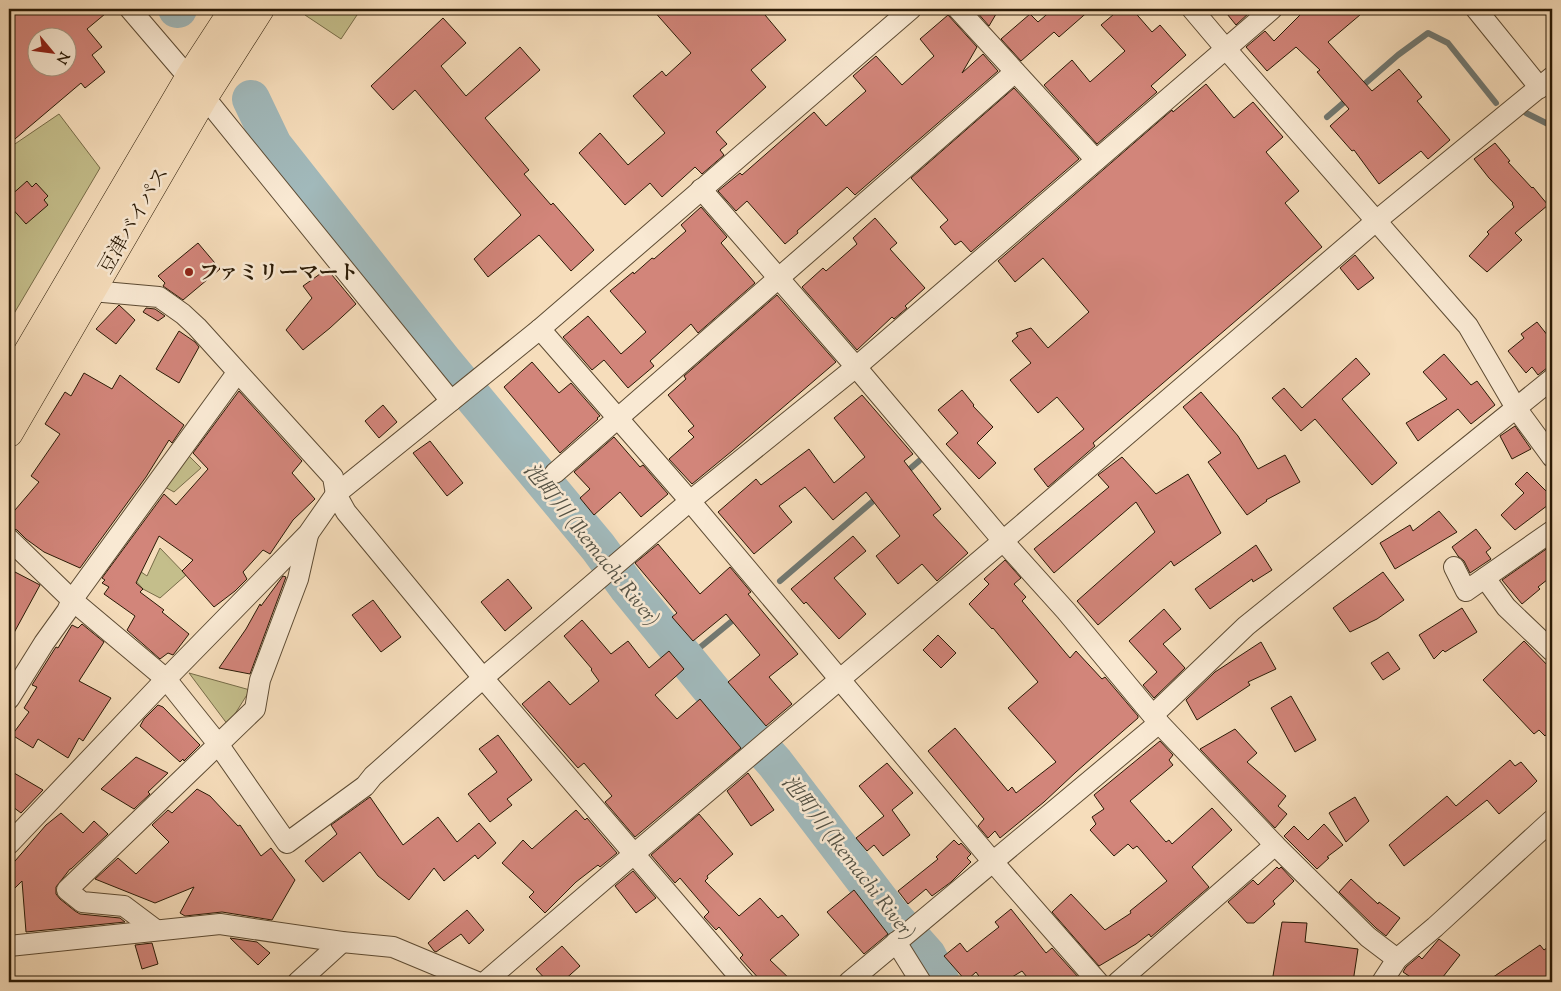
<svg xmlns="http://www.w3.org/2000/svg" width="1561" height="991" font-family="'Sorts Mill Goudy','Noto Serif JP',serif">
<rect width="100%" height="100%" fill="#f6ddbb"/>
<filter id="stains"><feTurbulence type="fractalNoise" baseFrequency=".004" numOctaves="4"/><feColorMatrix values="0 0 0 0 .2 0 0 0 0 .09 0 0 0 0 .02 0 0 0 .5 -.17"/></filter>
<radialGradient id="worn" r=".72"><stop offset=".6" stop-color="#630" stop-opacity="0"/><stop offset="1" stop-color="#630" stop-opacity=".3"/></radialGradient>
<g fill="#c4be8b" stroke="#776c48">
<path d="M310,9H361L341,39L305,15Z"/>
<path d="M59,114L100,168L9,322V148Z"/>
<path d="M186,453L201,468L174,492L163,486Z"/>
<path d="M160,548L186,575L160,598L143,589L126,570L131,565L147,576Z"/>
<path d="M189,673L250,690L228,725Z"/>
</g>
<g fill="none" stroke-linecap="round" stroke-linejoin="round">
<g stroke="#717973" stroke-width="6">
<path d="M1360,88L1398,55L1428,33L1448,43L1496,103"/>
<path d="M1526,113L1552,126"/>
<path d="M1327,117L1349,98"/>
<path d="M905,473L919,461"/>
<path d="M780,581L879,496"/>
<path d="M686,659L738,616"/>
</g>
<g stroke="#a1b9bb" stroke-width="38">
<path d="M177,9H178"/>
<path d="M251,99L273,145L444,362L598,547L628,588L732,715L775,763L888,911L927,955L941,982"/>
</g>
</g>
<g fill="#d2857a" stroke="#2a1a06" fill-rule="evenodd">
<path d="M9,9H111L87,29L102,47L92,55L105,72L85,88L81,83L9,144ZM38,38H68V68H38Z"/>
<path d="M652,9H760L786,40L751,70L766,87L716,132L727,144L720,150L724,155L702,174L695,167L662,197L650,183L625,205L579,153L600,133L628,165L665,133L633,96L662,71L666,76L691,53Z"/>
<path d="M977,9H999L989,26L976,11Z"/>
<path d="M1053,9H1091L1059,37L1054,32L1021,61L1001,39L1030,14L1038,22Z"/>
<path d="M1120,9H1132L1152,32L1160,25L1186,55L1151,86L1157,92L1097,144L1044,85L1072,60L1090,82L1125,51L1101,25Z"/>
<path d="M1223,9H1247L1250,12L1236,25Z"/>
<path d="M1306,9H1367L1328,42L1372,91L1399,69L1422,97L1417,101L1450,140L1428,159L1421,151L1379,184L1354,150L1352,151L1330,126L1349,109L1317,72L1320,70L1296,47L1267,71L1246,47L1265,31L1274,41Z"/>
<path d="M948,15L977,47L962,73L983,54L998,71L855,195L847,187L797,231L798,233L785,244L747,201L736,211L718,191L740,173L742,175L814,112L826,126L866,91L853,76L876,56L902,85L934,56L920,39Z"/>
<path d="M443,18L466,43L441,66L466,96L520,47L540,70L485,118L529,170L524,174L551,205L553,203L594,250L571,271L539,235L488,277L474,259L521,215L415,90L393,110L371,86Z"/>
<path d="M1206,84L1234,118L1253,102L1283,137L1266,152L1299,191L1285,203L1322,247L1093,443L1095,446L1048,487L1034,469L1084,429L1057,397L1038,413L1010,380L1031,363L1012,341L1018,336L1016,333L1031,328L1048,348L1089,312L1043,258L1015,282L998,261L1172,110L1173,112Z"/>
<path d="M1014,88L1079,159L971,252L961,241L955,245L940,227L948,220L911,178Z"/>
<path d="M1495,143L1510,161L1508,162L1532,188L1533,187L1548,205L1515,233L1522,240L1487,272L1469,256L1489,234L1487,232L1514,207L1512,204L1513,203L1489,178L1474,159Z"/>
<path d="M27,181L32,187L36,183L48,196L44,200L48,205L26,224L9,205V197Z"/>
<path d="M701,207L727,237L721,243L755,283L698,333L691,324L650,361L654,366L628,388L604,360L592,370L563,337L588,316L621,354L646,332L610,291L633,272L634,274L652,258L654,259L686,231L681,225Z"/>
<path d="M875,218L897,243L890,249L925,288L905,306L907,308L894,319L892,317L857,350L802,287L823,268L826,271L857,244L853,238Z"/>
<path d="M198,243L220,269L183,300L163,286L165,283L158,276Z"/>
<path d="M1355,255L1374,278L1358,290L1340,268Z"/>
<path d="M327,269L356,304L330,328L303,350L286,330L312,298L303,286Z"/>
<path d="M777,295L836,362L732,451L692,484L669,459L694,437L688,431L694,426L668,395L686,379L684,376Z"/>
<path d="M119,305L135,320L116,344L96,329Z"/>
<path d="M146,308L155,309L165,316L158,321L143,312Z"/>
<path d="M1537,322L1552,341V364L1538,375L1532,367L1526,373L1508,351L1524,338L1521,334Z"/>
<path d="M179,331L195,342L199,347L179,383L156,369Z"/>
<path d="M1444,354L1471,385L1477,381L1495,405L1471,424L1458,409L1418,441L1406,423L1447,399L1423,372Z"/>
<path d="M1356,358L1370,374L1342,399L1397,463L1372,485L1315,419L1301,431L1272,398L1284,388L1302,408Z"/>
<path d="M532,362L559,393L571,383L600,416L597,418L598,419L560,453L504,387Z"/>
<path d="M84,373L112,389L120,375L184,425L172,443L169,440L146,477L80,568L44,552L26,539L17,530L9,527V517L39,482L31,476L60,434L45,424L65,392L71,396Z"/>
<path d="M962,390L974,405L973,406L993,427L977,443L996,463L979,479L946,444L958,433L938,410Z"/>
<path d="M239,391L302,461L292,473L315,499L293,520L270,554L263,550L243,572L247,579L235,591L214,607L182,571L193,560L159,536L136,583L143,589L140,592L164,610L162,612L189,634L173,655L168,653L160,659L127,630L135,616L104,594L109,587L102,583L105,580L102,578L164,494L176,505L208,469L193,453Z"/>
<path d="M1201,392L1238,436L1258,469L1285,455L1300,482L1266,500L1267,501L1247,515L1208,462L1221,453L1183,407Z"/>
<path d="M862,395L913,454L904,461L941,509L933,515L968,553L937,581L922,564L898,584L876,556L900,536L866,492L833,520L805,487L779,506L792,522L754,554L718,512L756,479L761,485L809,449L834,483L865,457L834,418Z"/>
<path d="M383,405L397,422L379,438L365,421Z"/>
<path d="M1515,426L1531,449L1512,459L1500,436Z"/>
<path d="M614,437L640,467L643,465L668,494L641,517L620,492L594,515L580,498L590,489L574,472Z"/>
<path d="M430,441L463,483L447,496L413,453Z"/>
<path d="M1122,457L1156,494L1188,474L1221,533L1174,566L1171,561L1098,625L1077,601L1155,532L1136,502L1054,573L1034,549L1109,487L1098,475Z"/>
<path d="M1527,472L1552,497V502L1515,530L1501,515L1524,493L1515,484Z"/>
<path d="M1439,511L1457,532L1395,569L1380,543L1410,525L1413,531Z"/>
<path d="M1476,529L1491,548L1486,552L1491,559L1470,573L1464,561L1458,556L1452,547Z"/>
<path d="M853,536L866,551L834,578L866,614L839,639L806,602L804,604L791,589Z"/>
<path d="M658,544L700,594L730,567L751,592L748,594L798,654L769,677L792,704L766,726L728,682L760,655L726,614L693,641L672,617L677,613L635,563Z"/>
<path d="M1256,545L1272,570L1253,582L1252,579L1210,609L1195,589Z"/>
<path d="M1552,545V576L1538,587L1540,589L1522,604L1502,580Z"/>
<path d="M1005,560L1021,578L1014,584L1026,597L1022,601L1070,658L1076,651L1102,679L1105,677L1138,716V718L1076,772L1044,802L1000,838L995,831L988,838L978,826L984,819L928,751L955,728L1008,791L1012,787L1016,793L1056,762L1008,708L1038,682L993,628L992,629L969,604L989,584L984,579Z"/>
<path d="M9,571L14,574L15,572L40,585L9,642Z"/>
<path d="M1383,572L1404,600L1377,619L1350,632L1333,608Z"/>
<path d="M283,576L286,577L250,674L219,668L246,629L260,604L261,606Z"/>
<path d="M508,579L532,608L505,631L481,602Z"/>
<path d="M373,600L401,637L381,652L352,615Z"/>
<path d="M1462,608L1477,632L1445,652L1443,650L1434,659L1419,635Z"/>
<path d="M1164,609L1181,629L1163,644L1185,668L1154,698L1143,685L1157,672L1129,641Z"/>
<path d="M582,620L611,654L628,641L649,668L669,651L684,669L655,695L677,719L700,699L741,748L635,837L605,802L612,796L584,763L578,768L522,704L549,681L570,705L599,681L591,670L592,669L564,636Z"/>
<path d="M82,624L104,642L79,681L111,698L83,741L79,738L68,758L38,739L33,748L12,735L29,712L24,708L37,687L32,685L54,650L56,647L58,648L72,625L78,628Z"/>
<path d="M938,635L956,653L941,668L923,650Z"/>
<path d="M1524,641L1552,670V728L1545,736L1539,730L1534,734L1483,680Z"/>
<path d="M1261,642L1276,669L1248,682L1250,685L1197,720L1186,700L1215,672Z"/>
<path d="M1388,652L1400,669L1383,680L1371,663Z"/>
<path d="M1291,696L1316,740L1295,752L1271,708Z"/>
<path d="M158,705L163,707L200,745L184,761L183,759L180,762L140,726L144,719Z"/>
<path d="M1235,729L1257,753L1247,762L1286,796L1278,806L1287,814L1275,828L1200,749Z"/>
<path d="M498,735L532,780L507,799L512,805L490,822L468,794L497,772L479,749Z"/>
<path d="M1160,741L1173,755L1169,760L1173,765L1130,801L1166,842L1169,840L1172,844L1212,808L1232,830L1192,867L1209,887L1151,937L1149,934L1136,944L1099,966L1052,912L1071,894L1105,930L1131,913L1130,911L1167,881L1137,846L1133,849L1128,844L1114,856L1090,830L1096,824L1092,817L1104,809L1094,795Z"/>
<path d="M136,757L168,773L148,792L150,794L134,809L101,789Z"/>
<path d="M1510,760L1515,766L1521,762L1537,781L1532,786L1499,814L1487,800L1404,866L1389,845L1447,796L1456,806Z"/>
<path d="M887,763L913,793L892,810L910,835L883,856L874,845L867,851L856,838L884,816L859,786Z"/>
<path d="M9,770L43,790L21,813L9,804Z"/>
<path d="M748,773L774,810L751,826L727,791Z"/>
<path d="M197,789L210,796L238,826L240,825L261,856L271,848L295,880L272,920L222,912L185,916L180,913L194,887L155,903L95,879L118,858L136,874L169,842L152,825L168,810L172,813Z"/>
<path d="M370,797L403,845L438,817L457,842L479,823L496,843L478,859L475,855L444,881L434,868L409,900L378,876L360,852L323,882L305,861L337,834L331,825Z"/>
<path d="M1355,797L1369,821L1346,842L1329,813Z"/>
<path d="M576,810L585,820L587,818L617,853L600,867L598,865L576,882L545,913L529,897L534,892L502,863L523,840L532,849Z"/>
<path d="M61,813L83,833L94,821L108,834L71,869H70L56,887V894L60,899L75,911L80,914L120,918L125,922L26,932L22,881L9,894V868L46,825Z"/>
<path d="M699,814L733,854L707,876L708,878L705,881L739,916L760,898L778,918L782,915L799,935L770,960L793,982H762L740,958L743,955L719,927L716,930L704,917L709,912L680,878L675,883L651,855Z"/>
<path d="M1324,824L1343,845L1327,857L1329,858L1317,869L1284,836L1294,826L1308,840Z"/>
<path d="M954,840L959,845L961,843L971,854L967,858L971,862L951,882L932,896L926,889L908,904L898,891L938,859L936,857Z"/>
<path d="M1277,867L1279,869L1281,867L1294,881L1273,901L1275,904L1254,923H1247L1228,902L1253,880L1258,885Z"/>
<path d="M633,871L656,898L636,913L615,886Z"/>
<path d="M1351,879L1378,904L1379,902L1400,918L1386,936L1376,928L1339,892Z"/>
<path d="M854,890L888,934L864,954L827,912Z"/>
<path d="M1011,909L1046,953L1052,948L1079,978L1073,982H1031L1022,971L1004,982H983L976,972L966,981L944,956L960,943L967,952L999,927L995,922Z"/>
<path d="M467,910L484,930L469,944L461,934L436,952L434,951L428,943Z"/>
<path d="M1282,922L1307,923L1305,942L1358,949L1353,982H1272Z"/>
<path d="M230,938L257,942L270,953L258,965Z"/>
<path d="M1439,939L1460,955L1439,982H1418L1403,972L1406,967L1419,956L1422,959Z"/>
<path d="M152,943L158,964L142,969L135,945Z"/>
<path d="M1552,944V982H1486L1540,945L1544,950Z"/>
<path d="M562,946L580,966L562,982H548L536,969Z"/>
</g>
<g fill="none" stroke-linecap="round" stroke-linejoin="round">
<defs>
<g id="minor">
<path d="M130,9L189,78L451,401"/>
<path d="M958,9L1096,160"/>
<path d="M1192,9L1225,48L1468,326L1516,408L1552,457"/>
<path d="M1476,9L1540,88"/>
<path d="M701,189L856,367L1003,541L1066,611L1159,723L1275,845L1368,937L1397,959"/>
<path d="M81,285L92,291L159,297L183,314L197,327L333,477L336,494L346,512L483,678L744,982"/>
<path d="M540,329L690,501L993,862L1098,982"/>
<path d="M555,473L1015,72"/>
<path d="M9,539L72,600L166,679L218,744L287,843L365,786L373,776L483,678L690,501L856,367L1272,9"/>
<path d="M1454,567L1466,591L1552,531"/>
<path d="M1485,578L1506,607L1552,651"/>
<path d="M9,699L44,643L67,611L72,600L237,373"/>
<path d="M1153,715L1246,626L1552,379"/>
<path d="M9,844L166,679L308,534L336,494L540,329L911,9"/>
<path d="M156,930L124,906L82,902L67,890L255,709L260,680L298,579L308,535"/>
<path d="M896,942L921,982"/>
<path d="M9,946L220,924L342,942L393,947L477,982"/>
<path d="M298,982L342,942"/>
<path d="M485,982L634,854L1003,541L1376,221L1552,77"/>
<path d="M849,982L1159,723"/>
<path d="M1118,982L1275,845"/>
<path d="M1382,982L1397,959L1435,927L1552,820"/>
</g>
<g id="highway">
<path d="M9,384L189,78L234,9"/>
<path d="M9,433L204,97L260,9"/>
</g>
</defs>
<use href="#minor" stroke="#5d4b33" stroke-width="22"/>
<use href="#highway" stroke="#2a1a06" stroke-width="29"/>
<use href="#minor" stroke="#f9e9d3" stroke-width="20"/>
<use href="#highway" stroke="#f6ddbb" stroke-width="28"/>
</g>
<circle fill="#8f2418" stroke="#f9e9d3" stroke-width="2" cx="189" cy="272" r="5"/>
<g text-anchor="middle" stroke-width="5" stroke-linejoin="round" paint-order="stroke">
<g font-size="20" fill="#2a1a06" stroke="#f9e9d3">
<text transform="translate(133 220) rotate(-60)" y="7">豆津バイパス</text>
</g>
<g font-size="20" font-weight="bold" fill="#2a1a06" stroke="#f9e9d3" text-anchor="start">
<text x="199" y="279">ファミリーマート</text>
</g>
<g font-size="21" font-style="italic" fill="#545245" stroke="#f9e9d3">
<text transform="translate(592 544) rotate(51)" y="7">池町川 (Ikemachi River)</text>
<text transform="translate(849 857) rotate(52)" y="7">池町川 (Ikemachi River)</text>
</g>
</g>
<rect width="1561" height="991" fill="none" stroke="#f6ddbb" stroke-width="30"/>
<rect x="10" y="10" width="1541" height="971" fill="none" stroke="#2a1a06" stroke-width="2.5"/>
<rect x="15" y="15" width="1531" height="961" fill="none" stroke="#2a1a06"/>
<g transform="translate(52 52) rotate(119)"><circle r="24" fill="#f9e9d3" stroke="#a69681"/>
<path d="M0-4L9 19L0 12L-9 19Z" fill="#8f2418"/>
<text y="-8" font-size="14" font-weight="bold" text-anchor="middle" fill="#2a1a06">N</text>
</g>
<rect width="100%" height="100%" filter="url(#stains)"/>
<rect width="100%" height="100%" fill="url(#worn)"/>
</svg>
